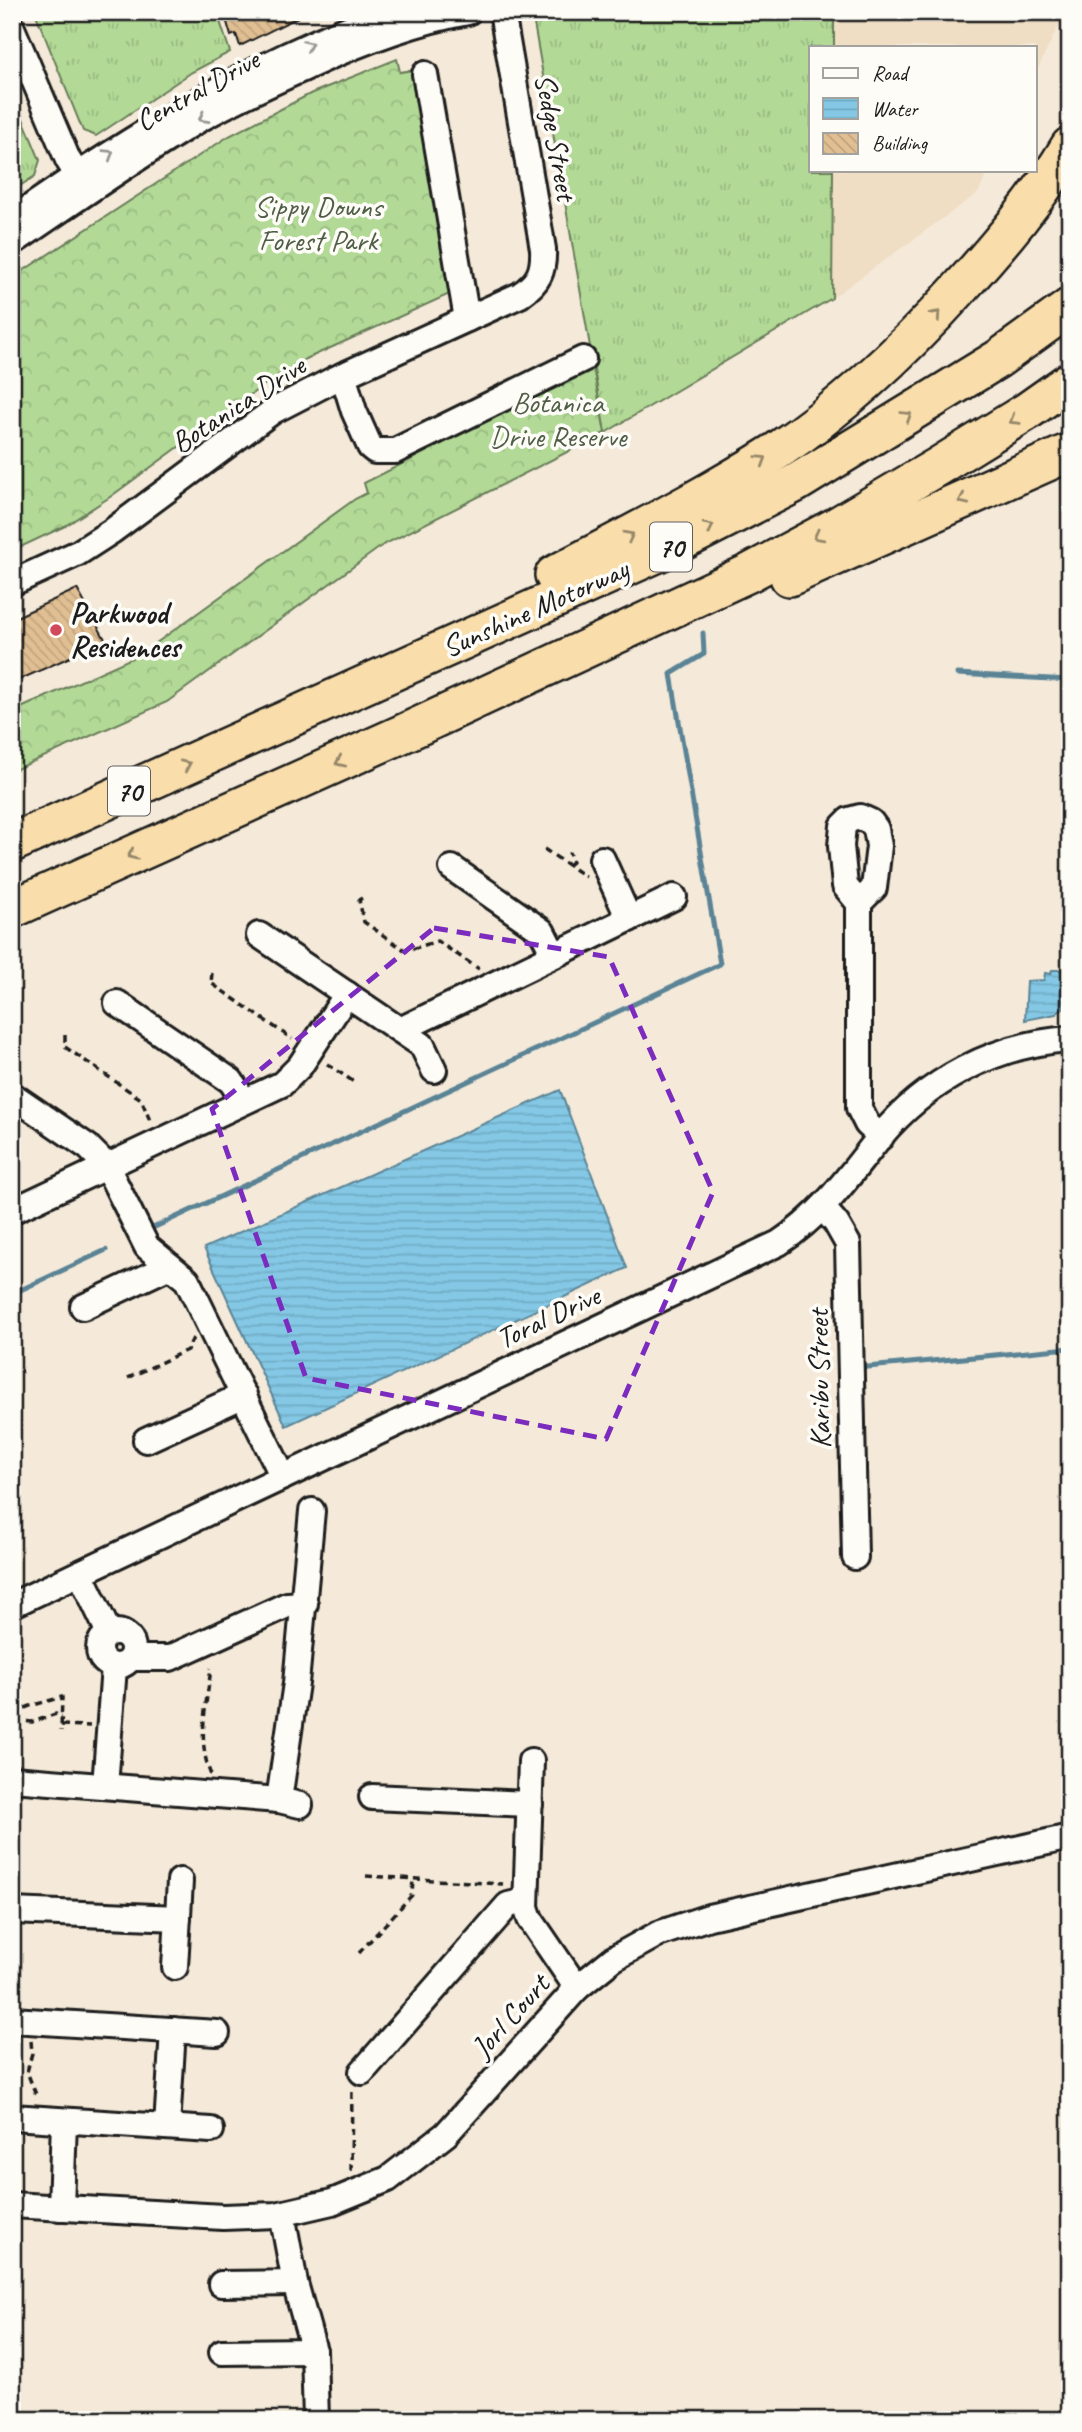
<svg xmlns="http://www.w3.org/2000/svg" width="1082" height="2432" font-family="Caveat,sans-serif">
<defs>
<pattern id="grass-tufts" width="24" height="20" patternUnits="userSpaceOnUse" patternTransform="scale(1.75)"><rect width="24" height="20" fill="#b2da96"/><path d="M3 7l-1-3M5 7V3M7 7l1-3M15 17l-1-3M17 17v-4M19 17l1-3" fill="none" stroke="#98ba81"/></pattern>
<pattern id="forest-crowns" width="20" height="18" patternUnits="userSpaceOnUse" patternTransform="scale(1.75)"><rect width="20" height="18" fill="#b2da96"/><path d="M2 6a3 3 0 1 1 6 0M12 15a3 3 0 1 1 6 0" fill="none" stroke="#98ba81"/></pattern>
<pattern id="water-rules" width="6" height="5" patternUnits="userSpaceOnUse" patternTransform="scale(1.75)"><rect width="6" height="5" fill="#84c8e5"/><path d="M0 2.5h6" fill="none" stroke="#71abc4"/></pattern>
<pattern id="building-back-hatch" width="6" height="6" patternUnits="userSpaceOnUse" patternTransform="scale(1.75)"><rect width="6" height="6" fill="#e1bf93"/><path d="M-1 5l2 2M0 0l6 6M5-1l2 2" fill="none" stroke="#c0a47e"/></pattern>
</defs>
<rect width="100%" height="100%" fill="#f5ead9"/>
<filter id="ink" filterUnits="userSpaceOnUse"><feTurbulence type="fractalNoise" baseFrequency=".0143" numOctaves="2"/><feDisplacementMap in="SourceGraphic" scale="14" xChannelSelector="R" yChannelSelector="G"/><feConvolveMatrix kernelMatrix="1 2 1 2 8 2 1 2 1" color-interpolation-filters="sRGB"/></filter>
<g filter="url(#ink)">
<g fill="#efddc4">
<path d="M834,12H1065L1035,75V47H834Z"/>
<path d="M833,170H989L978,193L832,298Z"/>
</g>
<g fill="url(#grass-tufts)" stroke="#677b59" stroke-width="2">
<path d="M35,12H217L230,52L192,72L96,136L83,131Z"/>
<path d="M532,12H834V47H811V170H833L832,298L605,433Z"/>
<path d="M12,92L40,160L35,176L12,191Z"/>
</g>
<g fill="url(#forest-crowns)" stroke="#677b59" stroke-width="2">
<path d="M397,59L400,72L413,70L452,293L306,359L275,377L110,497L65,526L12,551V278L229,136L312,93Z"/>
<path d="M592,362L605,433L383,545L167,702L12,771V712L141,654L355,499L367,493L364,483L483,423Z"/>
</g>
<g fill="url(#water-rules)" stroke="#5a8395" stroke-width="2">
<path d="M1052,970H1065L1063,1008L1056,1014L1025,1020L1027,981L1044,980L1045,973L1051,974Z"/>
<path d="M560,1090L627,1268L286,1426L204,1248Z"/>
</g>
<g fill="none" stroke-linecap="round" stroke-linejoin="round">
<g stroke="#5a8395" stroke-width="5">
<path d="M957,674L1070,680"/>
<path d="M155,1227L720,964L671,674L704,654L703,633"/>
<path d="M12,1294L106,1250"/>
<path d="M857,1368L1070,1348"/>
</g>
</g>
<g fill="url(#building-back-hatch)" stroke="#1c1c1c" stroke-width="2">
<path d="M224,12H308L240,46L236,34L231,36Z"/>
<path d="M77,589L106,641L12,683V619Z"/>
</g>
<g fill="none" stroke-linecap="round" stroke-linejoin="round">
<defs>
<g id="minor">
<path d="M12,28L68,160L85,187"/>
<path d="M425,74L467,319"/>
<path d="M12,220C133,135 252,62 391,12"/>
<path d="M12,243C74,201 136,157 200,119C235,99 274,82 311,65C361,42 413,22 468,12"/>
<path d="M343,375L354,411L370,447L375,451H395L583,359"/>
<path d="M12,583L78,553L112,531L273,411L333,380L520,295C539,282 544,271 543,249L502,12"/>
<path d="M860,817L871,822L876,829L879,846L874,888L859,903L845,886L841,846L843,826L849,820Z"/>
<path d="M602,859L629,919"/>
<path d="M452,868L542,931L554,955"/>
<path d="M859,903V1108L867,1124L881,1137"/>
<path d="M259,935L422,1045L434,1070"/>
<path d="M117,1003L231,1081L244,1101"/>
<path d="M400,1030L674,897"/>
<path d="M12,1095L88,1147L106,1165L147,1247L187,1280L283,1477"/>
<path d="M823,1208L836,1223L848,1244L855,1557"/>
<path d="M12,1211L282,1084L300,1066L347,994"/>
<path d="M83,1307L170,1266"/>
<path d="M146,1440L244,1395"/>
<path d="M80,1573L109,1633"/>
<path d="M12,1605L779,1243C822,1215 848,1177 879,1138C926,1081 995,1044 1070,1039"/>
<circle cx="116" cy="1649" r="17"/>
<path d="M131,1658H170L287,1605L305,1604"/>
<path d="M531,1761L526,1907L530,1919L577,1988"/>
<path d="M12,1779L279,1800L300,1805"/>
<path d="M105,1786L114,1667"/>
<path d="M372,1797L530,1804"/>
<path d="M279,1800L296,1683L312,1511"/>
<path d="M12,1911L178,1918"/>
<path d="M175,1967L180,1881"/>
<path d="M12,2020L217,2033"/>
<path d="M362,2072L508,1905L525,1901"/>
<path d="M12,2117L211,2130"/>
<path d="M167,2127L173,2030"/>
<path d="M12,2205L223,2217L276,2215L332,2202L388,2179L446,2134L577,1988L613,1959L658,1934L709,1917L1070,1837"/>
<path d="M61,2208L64,2121"/>
<path d="M221,2284L295,2283L282,2214"/>
<path d="M314,2351L316,2420"/>
<path d="M222,2352L314,2351L295,2283"/>
</g>
<g id="highway">
<path d="M554,575C629,535 705,497 777,451C845,406 905,349 959,289C1000,244 1039,198 1070,146"/>
<path d="M789,577L1070,452"/>
<path d="M12,843L671,547L796,483L998,359L1070,307"/>
<path d="M12,909L402,734L749,573L835,527L937,467L1026,412L1070,381"/>
</g>
</defs>
<use href="#minor" stroke="#1c1c1c" stroke-width="30"/>
<use href="#highway" stroke="#1c1c1c" stroke-width="42"/>
<g stroke="#1c1c1c" stroke-width="3.5" stroke-dasharray="7 5" stroke-linecap="butt">
<path d="M544,849L586,877"/>
<path d="M568,865L572,862L569,852"/>
<path d="M362,898L359,900L364,922L406,951L437,941L479,969"/>
<path d="M212,973L211,983L292,1039"/>
<path d="M65,1035V1047L141,1099L151,1123"/>
<path d="M327,1064L354,1082"/>
<path d="M12,1177L19,1186"/>
<path d="M128,1378L187,1350L193,1338"/>
<path d="M14,1713L30,1706L62,1697L61,1731"/>
<path d="M15,1720L32,1722L56,1714L61,1718"/>
<path d="M61,1725L90,1726"/>
<path d="M211,1775C196,1740 207,1704 211,1668"/>
<path d="M366,1876L503,1884"/>
<path d="M359,1953L412,1895L413,1879"/>
<path d="M31,2041L32,2053L27,2072L37,2097"/>
<path d="M351,2171L352,2088"/>
</g>
<use href="#minor" stroke="#fdfcf7" stroke-width="24"/>
<use href="#highway" stroke="#f9deab" stroke-width="37"/>
</g>
<defs><path id="oneway-chevron" d="M-2-3.5L2.5 0L-2 3.5" fill="none" stroke-width="1.6" stroke-linecap="round" stroke-linejoin="round" transform="scale(1.75)"/></defs>
<g stroke="#989794">
<use href="#oneway-chevron" transform="translate(308 45) rotate(-25)"/>
<use href="#oneway-chevron" transform="translate(203 118) rotate(151)"/>
<use href="#oneway-chevron" transform="translate(109 154) rotate(-32)"/>
</g>
<g stroke="#96876b">
<use href="#oneway-chevron" transform="translate(936 315) rotate(-48)"/>
<use href="#oneway-chevron" transform="translate(907 416) rotate(-32)"/>
<use href="#oneway-chevron" transform="translate(1014 420) rotate(148)"/>
<use href="#oneway-chevron" transform="translate(762 460) rotate(-32)"/>
<use href="#oneway-chevron" transform="translate(963 500) rotate(156)"/>
<use href="#oneway-chevron" transform="translate(709 527) rotate(-27)"/>
<use href="#oneway-chevron" transform="translate(629 536) rotate(-28)"/>
<use href="#oneway-chevron" transform="translate(818 536) rotate(152)"/>
<use href="#oneway-chevron" transform="translate(340 762) rotate(156)"/>
<use href="#oneway-chevron" transform="translate(186 765) rotate(-24)"/>
<use href="#oneway-chevron" transform="translate(132 855) rotate(156)"/>
</g>
</g>
<path fill="none" stroke="#7b2cbf" stroke-width="5" stroke-dasharray="14 9" stroke-linejoin="round" d="M434,928L609,957L713,1192L606,1439L306,1378L212,1109Z"/>
<circle fill="#d1495b" stroke="#fdfcf7" stroke-width="2.5" cx="56" cy="630" r="7"/>
<g text-anchor="middle" stroke-width="7" stroke-linejoin="round" paint-order="stroke">
<g fill="#fdfcf7" stroke="#605f5e" stroke-width="2">
<rect x="650" y="522.5" width="42" height="49" rx="5"/>
<rect x="108" y="766.5" width="42" height="49" rx="5"/>
</g>
<g font-size="28" font-weight="bold" fill="#1c1c1c">
<text x="671" y="557">70</text>
<text x="129" y="801">70</text>
</g>
<g font-size="30" fill="#1c1c1c" stroke="#fdfcf7">
<text transform="translate(197 90) rotate(-29)" y="10">Central Drive</text>
<text transform="translate(556 137) rotate(80)" y="10">Sedge Street</text>
<text transform="translate(238 404) rotate(-33)" y="10">Botanica Drive</text>
<text transform="translate(535 608) rotate(-24)" y="10">Sunshine Motorway</text>
<text transform="translate(548 1317) rotate(-25)" y="10">Toral Drive</text>
<text transform="translate(819 1379) rotate(-91)" y="10">Karibu Street</text>
<text transform="translate(510 2016) rotate(-48)" y="10">Jorl Court</text>
</g>
<g font-size="30" fill="#505e47" stroke="#fdfcf7">
<text x="318" y="216">Sippy Downs<tspan x="318" dy="34">Forest Park</tspan></text>
<text x="558" y="412">Botanica<tspan x="558" dy="34">Drive Reserve</tspan></text>
</g>
<g font-size="30" font-weight="bold" fill="#1c1c1c" stroke="#fdfcf7" text-anchor="start">
<text x="70" y="623">Parkwood<tspan x="70" dy="34">Residences</tspan></text>
</g>
</g>
<rect width="1082" height="2432" fill="none" stroke="#fdfcf7" stroke-width="42"/>
<rect x="21" y="21" width="1040" height="2390" fill="none" stroke="#1c1c1c" stroke-width="2.5" filter="url(#ink)"/>
<rect x="809" y="46" width="228" height="126" fill="#fdfcf7" stroke="#a3a29f" stroke-width="2"/>
<rect x="823" y="68" width="35" height="10" fill="#fdfcf7" stroke="#a3a29f" stroke-width="2"/>
<text x="872" y="80" font-size="21" fill="#1c1c1c">Road</text>
<rect x="823" y="98" width="35" height="21" fill="url(#water-rules)" stroke="#a3a29f" stroke-width="2"/>
<text x="872" y="116" font-size="21" fill="#1c1c1c">Water</text>
<rect x="823" y="133" width="35" height="21" fill="url(#building-back-hatch)" stroke="#a3a29f" stroke-width="2"/>
<text x="872" y="150" font-size="21" fill="#1c1c1c">Building</text>
</svg>
